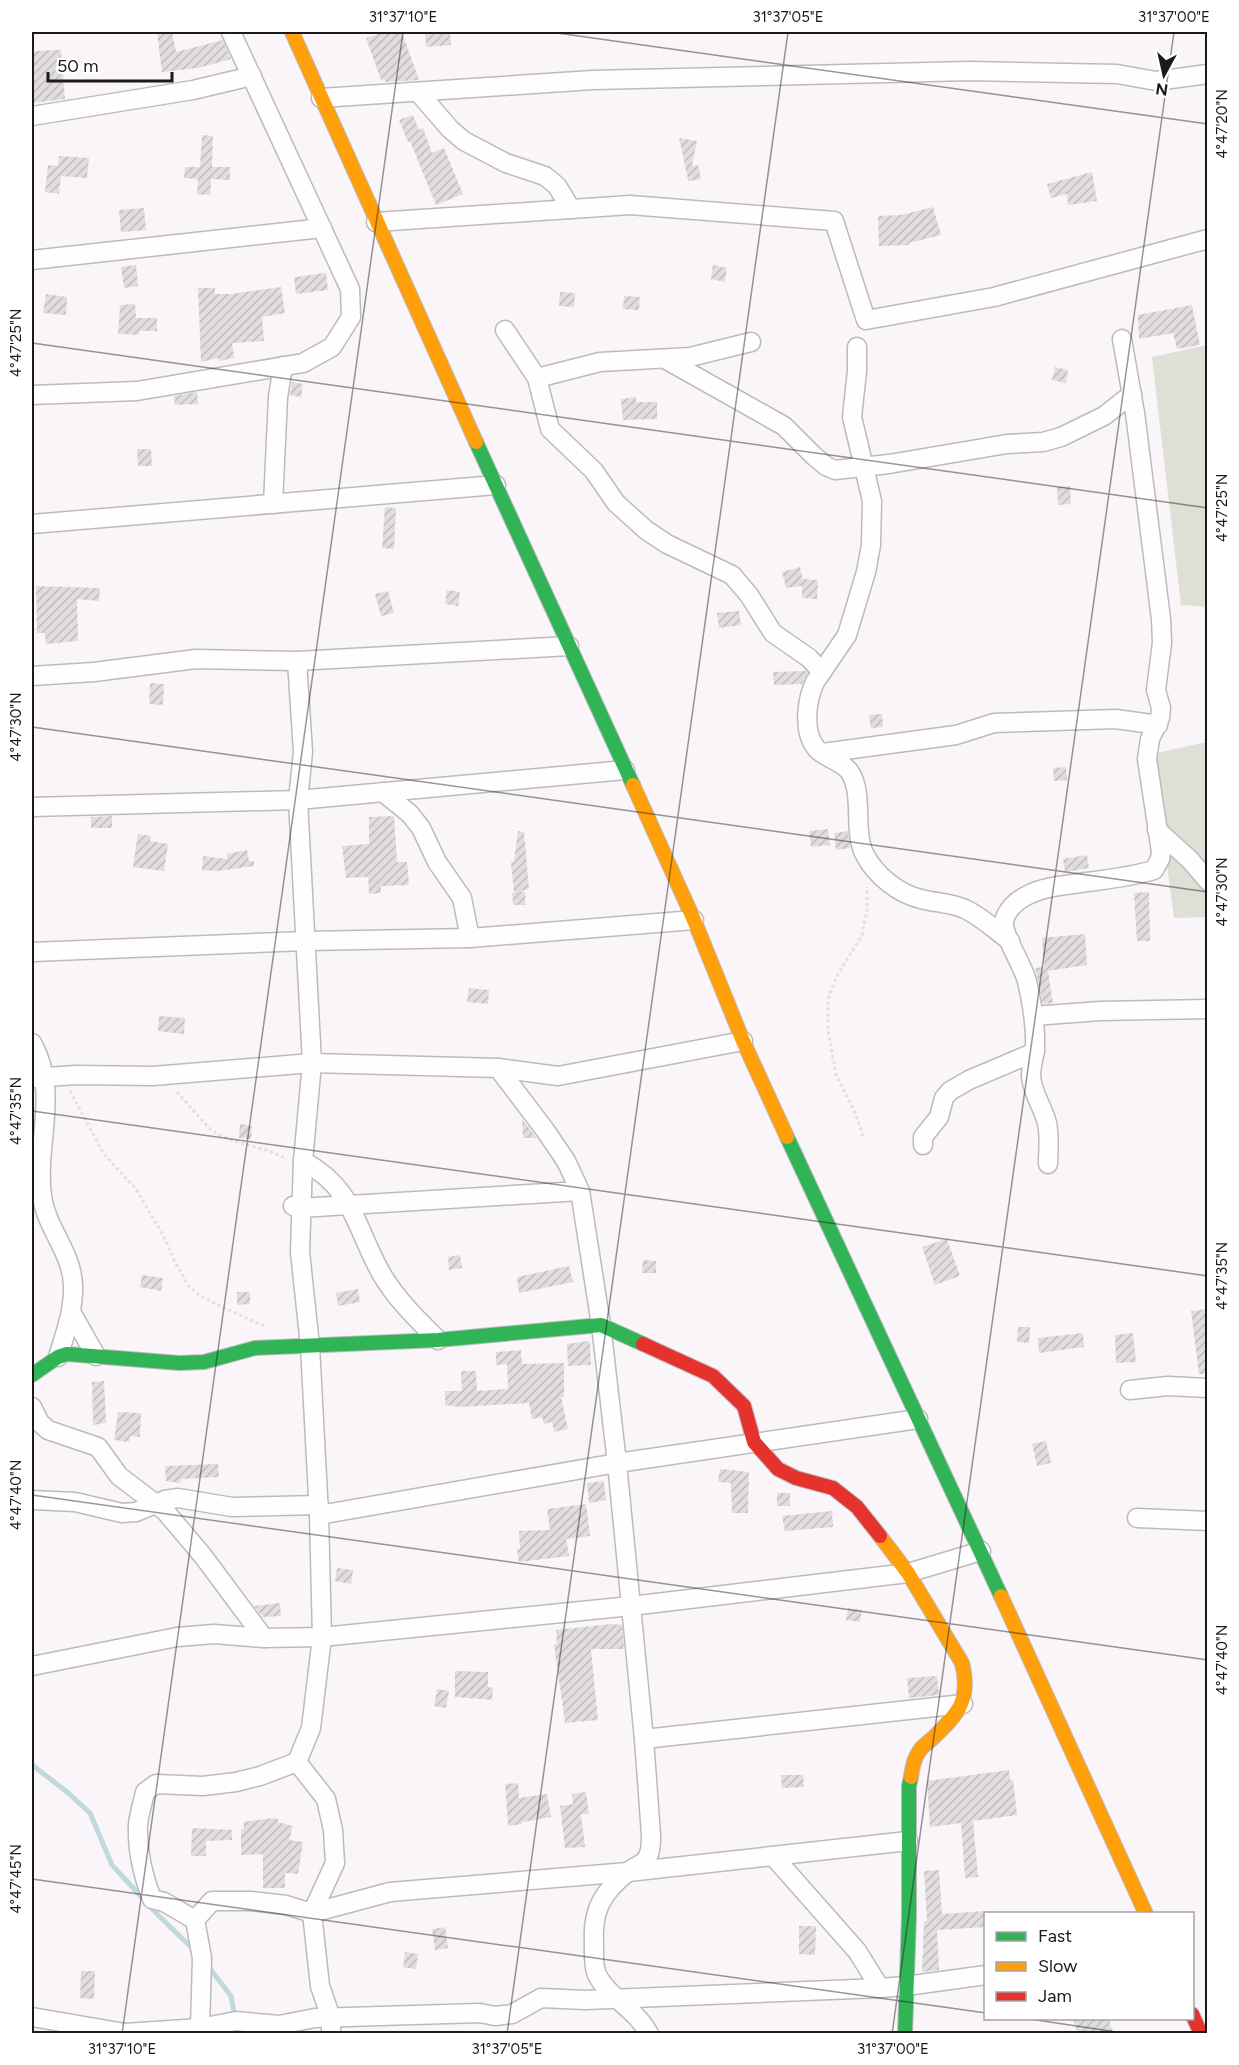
<svg xmlns="http://www.w3.org/2000/svg" width="1239" height="2065" font-family="Figtree,sans-serif">
<defs>
<pattern id="building-hatch" width="6" height="6" patternUnits="userSpaceOnUse" patternTransform="scale(1.5)"><rect width="6" height="6" fill="#e1dddf"/><path d="M-1 1l2-2M0 6l6-6M5 7l2-2" fill="none" stroke="#c0bdbf"/></pattern>
</defs>
<rect width="100%" height="100%" fill="#f9f5f9"/>
<g fill="#dedfd5">
<path d="M1207,345H1208L1207,607L1181,605L1152,357Z"/>
<path d="M1207,742V917L1174,918L1152,754Z"/>
</g>
<g fill="none" stroke-linecap="round" stroke-linejoin="round">
<g stroke="#bfd9dc" stroke-width="5">
<path d="M32,1765L66,1791L90,1813L112,1865L159,1916L196,1952"/>
<path d="M208,1966L231,1996L235,2018"/>
</g>
</g>
<g fill="url(#building-hatch)">
<path d="M157,32H172L176,52L223,40L231,59L198,68L162,72Z"/>
<path d="M384,32H402L419,80L385,82V79L381,80L366,38Z"/>
<path d="M425,32H450L451,45L426,47Z"/>
<path d="M61,50L65,99L32,103V51Z"/>
<path d="M413,115L419,130L423,128L432,153L444,148L463,194L436,205L410,141L408,142L399,120Z"/>
<path d="M202,135L213,136L212,167H230V180L211,179L210,195L197,194L198,179L184,178L185,167H200Z"/>
<path d="M679,138L697,141L692,166L698,165L701,179L689,181V184Z"/>
<path d="M59,156L89,158L87,178L61,176L59,194L45,192L48,165L58,166Z"/>
<path d="M1092,172L1097,201L1068,205L1067,194L1051,198L1047,184Z"/>
<path d="M933,207L941,235L909,243V245L879,246L878,216L901,215Z"/>
<path d="M144,208L146,230L121,232L119,210Z"/>
<path d="M136,265L138,286L124,288L121,267Z"/>
<path d="M713,265L727,268L725,282L711,279Z"/>
<path d="M326,273L328,290L296,294L294,277Z"/>
<path d="M281,287L285,313L262,317L264,341L232,343L234,358L219,361L218,358L201,362L198,288H215V294H231Z"/>
<path d="M560,292L575,293L574,307L559,306Z"/>
<path d="M46,294L67,297L66,315L43,313Z"/>
<path d="M624,296L640,297L639,310L623,309Z"/>
<path d="M135,304L136,318H157V331H139V335L118,334L120,305Z"/>
<path d="M1192,305L1200,345L1177,349L1173,333L1139,339L1138,315Z"/>
<path d="M1055,367L1068,370L1066,383L1052,380Z"/>
<path d="M292,382L303,384L301,397L290,395Z"/>
<path d="M197,392L198,404L175,405L174,396Z"/>
<path d="M636,397V402H657V419L623,420L621,399Z"/>
<path d="M137,449H151L152,466H138Z"/>
<path d="M1070,486L1071,504L1058,505L1057,487Z"/>
<path d="M385,507L396,508L394,549L382,548Z"/>
<path d="M800,567L803,581V579L818,580L817,599L802,598V586L786,588L782,572Z"/>
<path d="M36,586L100,588L99,601L77,599L78,641L46,644L45,633H37Z"/>
<path d="M447,590L460,592L458,606L445,604Z"/>
<path d="M388,591L394,613L381,616L375,594Z"/>
<path d="M739,611L741,625L719,628L717,613Z"/>
<path d="M806,671L808,673L802,684L774,685L773,672Z"/>
<path d="M150,683L164,684L163,705L149,704Z"/>
<path d="M882,714L883,727L871,728L869,715Z"/>
<path d="M1066,767L1067,780L1054,781L1053,768Z"/>
<path d="M112,816V828H91V817Z"/>
<path d="M394,816L397,862H407L409,885L381,886V893L369,894L368,877L346,878L342,846L369,844V817Z"/>
<path d="M828,829L830,845L811,847L809,831Z"/>
<path d="M518,831L524,832L529,889L519,892H525L526,905H513L512,893H514L511,862H514Z"/>
<path d="M848,831L850,848L836,850L834,833Z"/>
<path d="M138,834L151,836L150,841L168,844L164,871L133,867Z"/>
<path d="M247,850L249,861H254V866L218,871L202,870L203,856L227,859V854Z"/>
<path d="M1087,855L1089,868L1065,872L1063,859Z"/>
<path d="M1149,892L1150,941H1137L1134,893Z"/>
<path d="M1085,934L1087,965L1048,971L1053,1003L1043,1004L1035,968L1044,967L1042,938Z"/>
<path d="M469,988L489,990L488,1004L467,1002Z"/>
<path d="M159,1016L185,1018L184,1034L158,1031Z"/>
<path d="M522,1119L536,1137V1138H523Z"/>
<path d="M240,1124L252,1126L251,1139L239,1138Z"/>
<path d="M947,1239L960,1276L935,1285L922,1247Z"/>
<path d="M460,1255L462,1268L449,1270L448,1257Z"/>
<path d="M643,1260L656,1261V1273H642Z"/>
<path d="M569,1266L573,1282L519,1293L517,1277Z"/>
<path d="M142,1275L163,1278L161,1291L140,1287Z"/>
<path d="M358,1289L360,1302L338,1306L336,1293Z"/>
<path d="M237,1292H250V1304L237,1305Z"/>
<path d="M1208,1309V1374H1199L1191,1311Z"/>
<path d="M1018,1327H1030L1029,1343L1017,1342Z"/>
<path d="M1083,1333L1084,1347L1039,1353L1038,1338Z"/>
<path d="M1133,1333L1136,1362L1116,1363L1115,1335Z"/>
<path d="M588,1341L590,1343L591,1365L568,1366L567,1344Z"/>
<path d="M521,1350L522,1364L564,1363V1397H561L568,1429L554,1432L552,1422L544,1424L542,1417L532,1419L529,1403L461,1407L445,1405V1391H462L461,1371H476L477,1391L508,1389L507,1364L496,1365V1352Z"/>
<path d="M104,1381L106,1423L93,1425L92,1382Z"/>
<path d="M118,1412L141,1413L140,1437L130,1436L129,1442L114,1440Z"/>
<path d="M1046,1441L1051,1463L1037,1466L1032,1444Z"/>
<path d="M218,1464L219,1477L181,1479L180,1483L166,1481L165,1466Z"/>
<path d="M720,1469L749,1472L748,1513H732L731,1483L718,1482Z"/>
<path d="M604,1481L606,1500L589,1503L587,1483Z"/>
<rect x="777" y="1493" width="13" height="13"/>
<path d="M586,1504L590,1536L566,1539L569,1556L519,1562L517,1549H520L519,1531L550,1530L547,1509Z"/>
<path d="M832,1511L833,1527L785,1531L782,1516Z"/>
<path d="M337,1568L353,1570L351,1584L335,1581Z"/>
<path d="M280,1603L281,1616L263,1617L254,1606Z"/>
<path d="M848,1608L862,1610L860,1622L846,1620Z"/>
<path d="M611,1624L622,1625L624,1649H591L598,1720L565,1723L554,1644H557L556,1630Z"/>
<path d="M455,1671L488,1672V1687L493,1688L492,1700L455,1697Z"/>
<path d="M937,1676L939,1695L909,1698L907,1678Z"/>
<path d="M437,1689L449,1691L446,1708L434,1706Z"/>
<path d="M1009,1770L1010,1780H1013L1017,1815L973,1821L978,1877L965,1878L961,1823L930,1827L927,1781Z"/>
<path d="M781,1775H803L804,1787L782,1788Z"/>
<path d="M518,1783L519,1798L547,1794L551,1817L522,1822V1824L508,1826L505,1784Z"/>
<path d="M586,1792L589,1814H581L585,1847L565,1848L560,1806L573,1804L572,1794Z"/>
<path d="M274,1818L278,1819V1822L293,1826L289,1840L303,1842L298,1874L285,1873V1888H263V1854L241,1855V1829H244L243,1822Z"/>
<path d="M192,1828L232,1830V1840L206,1841V1856H191Z"/>
<path d="M939,1870L942,1914L986,1911V1927L937,1930L939,1970L922,1972L924,1921H927L924,1871Z"/>
<path d="M799,1926H816L815,1955L799,1954Z"/>
<path d="M445,1927L448,1948L435,1950L432,1929Z"/>
<path d="M405,1952L418,1954L416,1969L403,1967Z"/>
<path d="M81,1971H95L94,1999L80,1998Z"/>
<path d="M1073,2019H1109L1113,2034H1078Z"/>
</g>
<g fill="none" stroke-linecap="round" stroke-linejoin="round">
<defs>
<g id="street">
<path d="M418,92L450,129L464,141L506,163L545,176L557,186L571,209"/>
<path d="M321,98L593,80L970,71L1117,74L1156,81L1208,74"/>
<path d="M32,116L193,90L252,76"/>
<path d="M376,222L630,205L834,221L866,320L994,297L1208,239"/>
<path d="M32,260L322,228"/>
<path d="M505,330L537,378L550,429L594,471L616,503L646,530L667,544L732,575L749,595L773,633L809,658L822,672"/>
<path d="M857,347V371L852,417L872,501L871,545L866,572L847,635L815,682C807,699 802,731 816,748C824,758 840,760 849,771C865,793 852,831 865,855C876,876 899,894 921,899C936,903 951,903 965,909C982,917 995,930 1010,941"/>
<path d="M665,359L784,426L814,456L826,466L835,470L889,464L1007,444L1043,442L1061,437L1104,416L1132,394"/>
<path d="M537,378L600,362L690,357L751,342"/>
<path d="M32,395L137,391L303,363L332,347L351,317L350,289L231,32"/>
<path d="M273,504L278,397L283,366"/>
<path d="M32,524L496,485"/>
<path d="M32,676L94,672L196,659L297,661L569,646"/>
<path d="M823,753L956,735L994,723L1116,719L1158,725"/>
<path d="M383,792L410,814L421,828L437,862L462,898L470,938"/>
<path d="M32,807L298,800L625,770"/>
<path d="M1157,830L1190,860L1208,881"/>
<path d="M32,952L306,941L470,938L694,920"/>
<path d="M1034,1016L1100,1011L1208,1009"/>
<path d="M32,1043C60,1093 35,1144 42,1196C46,1228 72,1252 73,1285C74,1310 65,1334 58,1357"/>
<path d="M498,1068L545,1130L566,1161L580,1191L601,1325L617,1463L644,1739L651,1835C651,1843 651,1852 647,1858C644,1864 634,1867 629,1871C603,1891 592,1910 594,1942C594,1952 593,1966 597,1975C609,1998 637,2010 649,2034"/>
<path d="M32,1078L76,1075L153,1076L312,1063L498,1068L558,1076L743,1041"/>
<path d="M923,1145V1137L939,1117L944,1098L950,1091L969,1080L1035,1052"/>
<path d="M303,1161C354,1188 355,1227 381,1273C396,1299 417,1319 438,1340"/>
<path d="M1048,1164C1048,1151 1050,1136 1047,1123C1043,1107 1032,1093 1031,1076C1031,1067 1034,1057 1035,1049C1036,1026 1032,1003 1027,981C1022,964 1006,940 1004,926C1003,912 1017,900 1028,895C1041,888 1058,886 1073,884C1100,880 1127,878 1154,870L1160,859L1161,852L1147,759L1150,739L1160,718L1161,708L1156,690L1162,643L1161,619L1135,413L1122,339"/>
<path d="M293,1206L300,1208L580,1191"/>
<path d="M71,1312L96,1356"/>
<path d="M1130,1390L1168,1386L1208,1388"/>
<path d="M32,1407L40,1423L48,1430L98,1447L119,1476L165,1511L203,1556L264,1638"/>
<path d="M32,1500L75,1502L122,1513L136,1512L165,1500L178,1498L232,1507L319,1505"/>
<path d="M319,1515L617,1463L918,1419"/>
<path d="M1137,1518L1208,1521"/>
<path d="M32,1666L177,1637L214,1634L264,1638L322,1637L319,1515L310,1346L300,1252L303,1161L312,1063L298,800L303,752L297,661"/>
<path d="M644,1739L963,1704"/>
<path d="M773,1856L857,1951L880,1988"/>
<path d="M195,1920L164,1902L152,1899C143,1876 137,1850 138,1825C139,1814 143,1802 145,1792L156,1784L203,1786L236,1782L260,1776L297,1762"/>
<path d="M32,2017L125,2033L200,2028L236,2021L279,2025L315,2018L480,2013L495,2016L512,2014L541,1998L585,2000L880,1988L906,1986L986,1975"/>
<path d="M200,2028L202,1958L195,1920L212,1901H251L286,1905L312,1913L390,1892L628,1872L908,1841"/>
<path d="M331,2034V2018L320,1986L312,1913L335,1863L333,1830L326,1799L297,1762L311,1728L322,1637L631,1606L908,1573L981,1551"/>
</g>
<g id="fast">
<path d="M476,442L633,785"/>
<path d="M787,1137L1001,1596"/>
<path d="M32,1375L58,1357L67,1354L179,1363L204,1362L255,1348L438,1340L601,1325L643,1344"/>
<path d="M905,2034L909,1916V1786L911,1777"/>
</g>
<g id="slow">
<path d="M292,32L476,442"/>
<path d="M633,785L694,920L743,1041L787,1137"/>
<path d="M880,1536L908,1573L962,1663C971,1699 959,1713 934,1737C929,1742 924,1745 920,1750C914,1758 912,1768 911,1777"/>
<path d="M1001,1596L1146,1914"/>
</g>
<g id="jam">
<path d="M643,1344L713,1376L744,1406L754,1442L778,1469L796,1478L833,1488L857,1507L880,1536"/>
<path d="M1192,2014L1201,2034"/>
</g>
</defs>
<use href="#street" stroke="#bdbabd" stroke-width="21"/>
<use href="#fast" stroke="#bdbabd" stroke-width="16"/>
<use href="#slow" stroke="#bdbabd" stroke-width="16"/>
<use href="#jam" stroke="#bdbabd" stroke-width="16"/>
<g stroke="#e0e0e0" stroke-width="3" stroke-dasharray="3 3" stroke-linecap="butt">
<path d="M70,1091L104,1154L136,1189L163,1235L174,1260L188,1285L198,1294L218,1305L266,1327"/>
<path d="M177,1092L208,1127L219,1135L234,1141L266,1150L286,1158"/>
<path d="M863,1136L855,1112L836,1075L828,1030V999L838,974L862,935L867,910V887"/>
</g>
<use href="#street" stroke="#fefefe" stroke-width="18"/>
<use href="#fast" stroke="#30b455" stroke-width="14"/>
<use href="#slow" stroke="#ff9f0a" stroke-width="14"/>
<use href="#jam" stroke="#e5322d" stroke-width="14"/>
</g>
<path fill="none" stroke="#1b191c" stroke-width="1.5" stroke-opacity="0.45" d="M550,32L1208,124M32,343L1208,508M32,727L1208,892M32,1111L1208,1276M32,1495L1208,1660M32,1879L986,2013M1023,2018L1130,2034M122,2034L403,32M507,2034L788,32M892,2034L1174,32"/>
<rect width="1239" height="2065" fill="none" stroke="#ffffff" stroke-width="66"/>
<rect x="984" y="1912" width="210" height="108" fill="#ffffff" stroke="#a4a3a4" stroke-width="1.5"/>
<rect x="996" y="1932" width="30" height="9" fill="#30b455" stroke="#a4a3a4" stroke-width="1.5"/>
<text x="1038" y="1942" font-size="18" fill="#1b191c">Fast</text>
<rect x="996" y="1962" width="30" height="9" fill="#ff9f0a" stroke="#a4a3a4" stroke-width="1.5"/>
<text x="1038" y="1972" font-size="18" fill="#1b191c">Slow</text>
<rect x="996" y="1992" width="30" height="9" fill="#e5322d" stroke="#a4a3a4" stroke-width="1.5"/>
<text x="1038" y="2002" font-size="18" fill="#1b191c">Jam</text>
<g transform="translate(1164 75) rotate(188)" stroke="#ffffff" stroke-width="4.5" paint-order="stroke">
<path d="M0-4.5L10 22L0 15L-10 22Z" fill="#1b191c"/>
<text y="-9" font-size="16" font-weight="bold" text-anchor="middle" fill="#1b191c">N</text>
</g>
<path d="M48 72v9h124v-9" fill="none" stroke="#1b191c" stroke-width="3"/>
<text x="57" y="72" font-size="18" fill="#1b191c" stroke="#ffffff" stroke-width="4.5" paint-order="stroke">50 m</text>
<rect x="33" y="33" width="1173" height="1999" fill="none" stroke="#1b191c" stroke-width="2"/>
<g font-size="15" text-anchor="middle" fill="#1b191c">
<text x="403" y="22">31°37'10"E</text>
<text x="788" y="22">31°37'05"E</text>
<text x="1174" y="22">31°37'00"E</text>
<text transform="translate(1222 124) rotate(-90)" y="5">4°47'20"N</text>
<text transform="translate(16 343) rotate(-90)" y="5">4°47'25"N</text>
<text transform="translate(1222 508) rotate(-90)" y="5">4°47'25"N</text>
<text transform="translate(16 727) rotate(-90)" y="5">4°47'30"N</text>
<text transform="translate(1222 892) rotate(-90)" y="5">4°47'30"N</text>
<text transform="translate(16 1111) rotate(-90)" y="5">4°47'35"N</text>
<text transform="translate(1222 1276) rotate(-90)" y="5">4°47'35"N</text>
<text transform="translate(16 1495) rotate(-90)" y="5">4°47'40"N</text>
<text transform="translate(1222 1660) rotate(-90)" y="5">4°47'40"N</text>
<text transform="translate(16 1879) rotate(-90)" y="5">4°47'45"N</text>
<text x="122" y="2054">31°37'10"E</text>
<text x="507" y="2054">31°37'05"E</text>
<text x="893" y="2054">31°37'00"E</text>
</g>
</svg>
